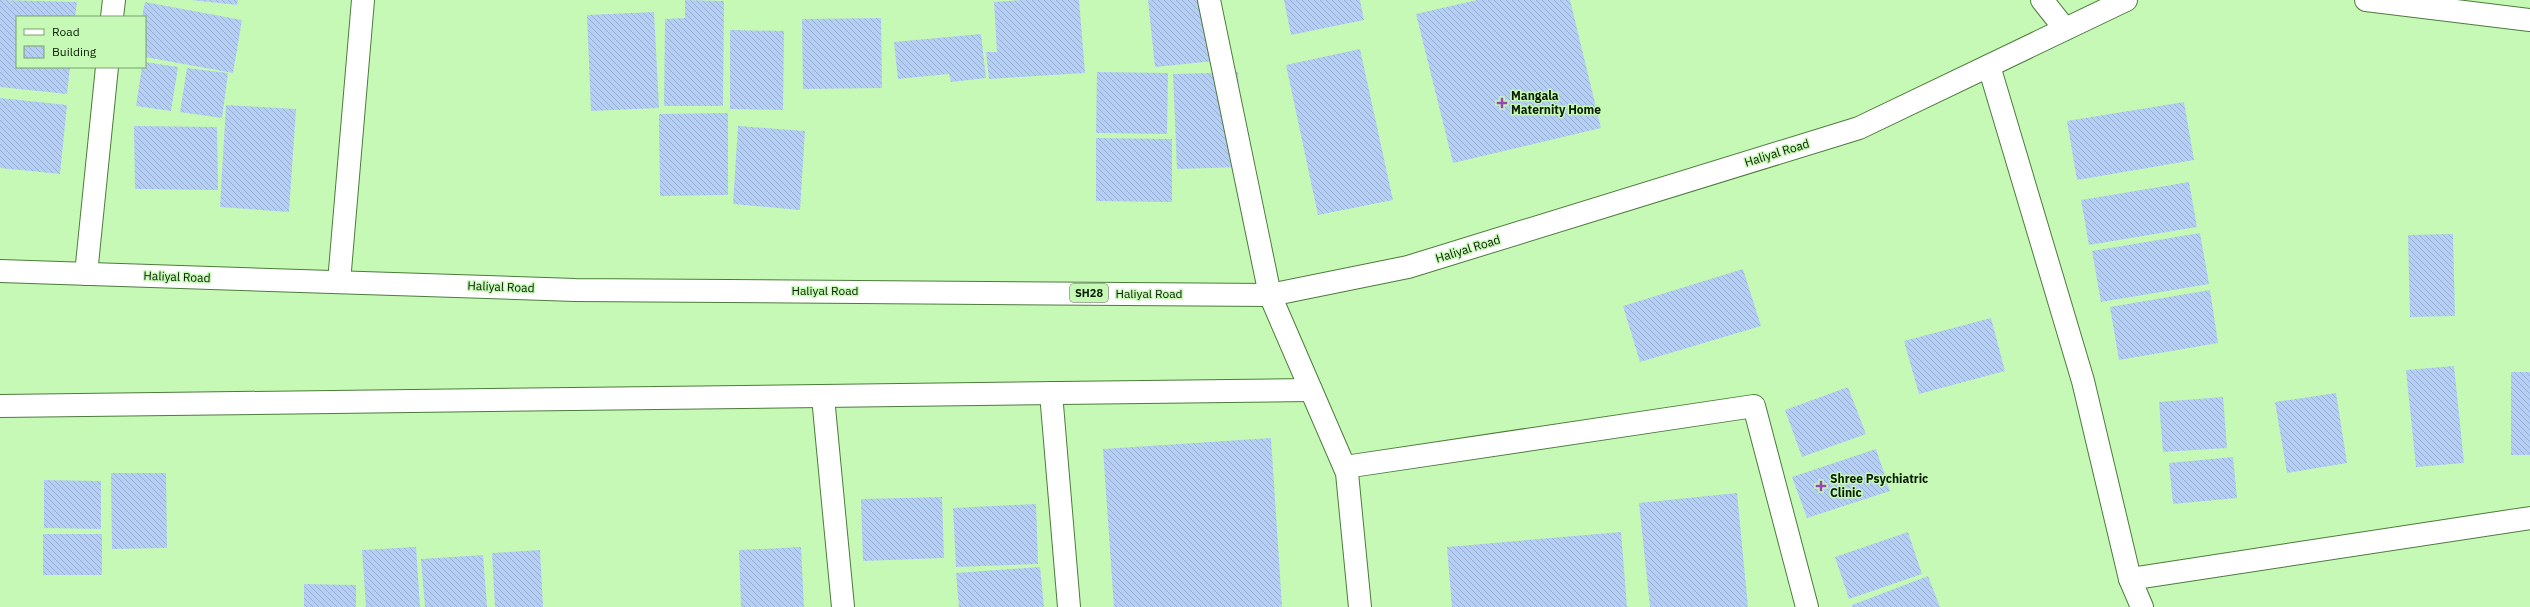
<svg xmlns="http://www.w3.org/2000/svg" width="2530" height="607" font-family="'IBM Plex Sans',sans-serif">
<defs>
<pattern id="building-back-hatch" width="6" height="6" patternUnits="userSpaceOnUse"><rect width="6" height="6" fill="#b4cef5"/><path d="M-1 5l2 2M0 0l6 6M5-1l2 2" fill="none" stroke="#99b0d0"/></pattern>
</defs>
<rect width="100%" height="100%" fill="#c6f9b5"/>
<g fill="url(#building-back-hatch)">
<path d="M0,0L77,2L75,17H17V67H70L67,94L0,87Z"/>
<path d="M191,0H238L237,5Z"/>
<path d="M685,0L724,1L723,106H664L665,19L685,18Z"/>
<path d="M1023,0H1079L1085,73L989,79L986,52H997L994,2Z"/>
<path d="M1148,0H1217L1224,60L1155,67Z"/>
<path d="M1284,0H1360L1364,20L1291,35Z"/>
<path d="M1477,0H1570L1601,128L1453,163L1416,14Z"/>
<path d="M145,2L242,20L233,73L145,57V17H142Z"/>
<path d="M654,12L659,108L591,111L587,15Z"/>
<path d="M881,18L882,88L803,89L802,19Z"/>
<path d="M730,30L784,31L783,110L730,109Z"/>
<path d="M981,34L986,78L951,82L949,74L898,79L894,42Z"/>
<path d="M1360,49L1393,200L1318,215L1286,65Z"/>
<path d="M145,62L178,67L171,111L136,106L142,67H145Z"/>
<path d="M187,68L228,73L222,118L180,112Z"/>
<path d="M1097,72L1168,73L1167,134L1096,133Z"/>
<path d="M1238,72L1242,167L1177,169L1173,74Z"/>
<path d="M0,98L67,105L60,174L0,168Z"/>
<path d="M2184,102L2194,160L2077,180L2067,121Z"/>
<path d="M226,105L296,109L289,212L220,207Z"/>
<path d="M728,113V195L660,196L659,114Z"/>
<path d="M134,126L217,127L218,190L135,189Z"/>
<path d="M738,126L805,131L800,210L733,204Z"/>
<path d="M1096,138L1172,139V202L1096,201Z"/>
<path d="M2189,182L2197,227L2089,245L2081,200Z"/>
<path d="M2200,233L2209,284L2101,302L2092,251Z"/>
<path d="M2453,234L2455,316L2410,317L2408,235Z"/>
<path d="M1743,269L1761,326L1640,362L1623,306Z"/>
<path d="M2210,290L2218,343L2119,360L2110,307Z"/>
<path d="M1991,318L2005,371L1919,394L1904,341Z"/>
<path d="M2454,366L2464,463L2416,467L2406,370Z"/>
<rect x="2511" y="372" width="19" height="83"/>
<path d="M1848,387L1866,434L1802,457L1785,410Z"/>
<path d="M2336,393L2347,463L2287,473L2275,402Z"/>
<path d="M2223,397L2227,448L2163,452L2159,402Z"/>
<path d="M1271,438L1282,607H1114L1103,449Z"/>
<path d="M1876,449L1890,491L1807,518L1792,477Z"/>
<path d="M2233,457L2237,498L2173,504L2169,463Z"/>
<path d="M111,473H166L167,548L112,549Z"/>
<path d="M44,480L101,481V529L44,528Z"/>
<path d="M1737,493L1748,607H1650L1639,503Z"/>
<path d="M942,497L944,558L863,561L861,499Z"/>
<path d="M1036,504L1038,564L956,567L953,508Z"/>
<path d="M1621,532L1627,607H1452L1447,547Z"/>
<path d="M1908,532L1922,574L1849,599L1835,557Z"/>
<rect x="43" y="534" width="59" height="41"/>
<path d="M416,547L420,607H366L362,550Z"/>
<path d="M801,547L804,607H741L739,550Z"/>
<path d="M540,550L543,607H495L492,553Z"/>
<path d="M483,555L487,607H425L421,559Z"/>
<path d="M1040,567L1044,607H959L956,573Z"/>
<path d="M1928,576L1940,607H1852V605Z"/>
<path d="M304,584L356,585V607H304Z"/>
</g>
<g fill="none" stroke-linecap="round" stroke-linejoin="round">
<defs>
<g id="street">
<path d="M2042,0L2065,29"/>
<path d="M112,17L114,0"/>
<path d="M1989,66L2083,381L2130,579L2530,518"/>
<path d="M86,274L107,67"/>
<path d="M339,282L363,0"/>
<path d="M1051,393L1069,607"/>
<path d="M823,397L843,607"/>
<path d="M0,406L1311,390"/>
<path d="M1345,467L1754,406L1807,607"/>
<path d="M2130,579L2142,607"/>
</g>
<path id="secondary" d="M1209,0L1270,295L1347,473L1360,607"/>
<g id="primary">
<path d="M2366,0L2530,20"/>
<path d="M0,271L575,290L1270,295L1408,267L1859,128L2126,0"/>
</g>
</defs>
<use href="#street" stroke="#4d7b3d" stroke-width="24"/>
<use href="#secondary" stroke="#4d7b3d" stroke-width="24"/>
<use href="#primary" stroke="#4d7b3d" stroke-width="24"/>
<use href="#street" stroke="#fff" stroke-width="22"/>
<use href="#secondary" stroke="#fff" stroke-width="22"/>
<use href="#primary" stroke="#fff" stroke-width="22"/>
</g>
<g fill="#9b45b3" stroke="#c6f9b5" stroke-width="1.5">
<path d="M1500 97h4v4h4v4h-4v4h-4v-4h-4v-4h4z"/>
<path d="M1819 480h4v4h4v4h-4v4h-4v-4h-4v-4h4z"/>
</g>
<g text-anchor="middle" stroke-width="3" stroke-linejoin="round" paint-order="stroke">
<rect fill="#c6f9b5" stroke="#425e39" stroke-width="1" x="1070" y="284" width="38" height="18" rx="3"/>
<g font-size="11" font-weight="bold" fill="#091c04">
<text x="1089" y="297">SH28</text>
</g>
<g font-size="12" font-weight="bold" fill="#091c04" stroke="#c6f9b5" text-anchor="start">
<text x="1511" y="100">Mangala<tspan x="1511" dy="14">Maternity Home</tspan></text>
<text x="1830" y="483">Shree Psychiatric<tspan x="1830" dy="14">Clinic</tspan></text>
</g>
<g font-size="12" fill="#091c04" stroke="#c6f9b5">
<text transform="translate(1777 153) rotate(-17)" y="4">Haliyal Road</text>
<text transform="translate(1468 249) rotate(-17)" y="4">Haliyal Road</text>
<text transform="translate(177 277) rotate(2)" y="4">Haliyal Road</text>
<text transform="translate(501 287) rotate(2)" y="4">Haliyal Road</text>
<text x="825" y="295">Haliyal Road</text>
<text x="1149" y="298">Haliyal Road</text>
</g>
</g>
<rect x="16" y="16" width="130" height="52" fill="#c6f9b5" stroke="#7aa16e"/>
<rect x="24" y="29" width="20" height="6" fill="#ffffff" stroke="#7aa16e"/>
<text x="52" y="36" font-size="12" fill="#091c04">Road</text>
<rect x="24" y="46" width="20" height="12" fill="url(#building-back-hatch)" stroke="#7aa16e"/>
<text x="52" y="56" font-size="12" fill="#091c04">Building</text>
</svg>
